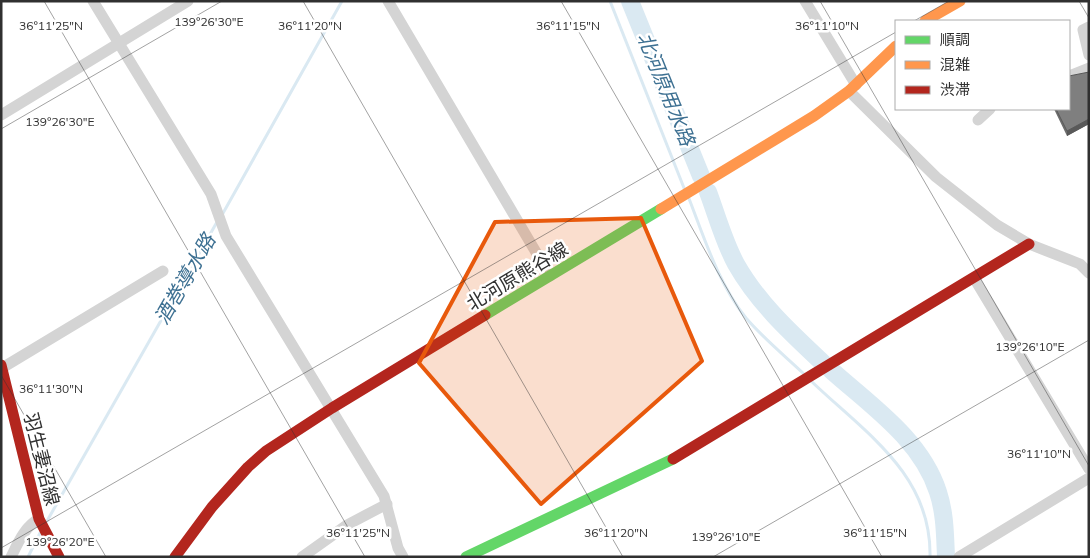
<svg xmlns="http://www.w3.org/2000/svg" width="1090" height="558" font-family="Mulish,'Noto Sans JP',sans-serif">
<rect width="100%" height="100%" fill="#fff"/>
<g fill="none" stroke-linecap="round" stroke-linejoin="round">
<g stroke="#dae9f2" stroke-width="3">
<path d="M610,1L684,188"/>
<path d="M688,196C704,237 718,283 746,318C763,338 785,356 804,374"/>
<path d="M222,215L342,1"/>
<path d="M810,380C864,432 932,474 930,557"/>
<path d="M47,521L217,222"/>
<path d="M28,557L40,533"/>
</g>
<g stroke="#dae9f2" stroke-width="18">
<path d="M630,1L701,176"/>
<path d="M708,192C717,216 724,242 736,264C758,303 791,333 823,363"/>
<path d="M831,370C870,405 921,439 938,492C945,513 945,535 946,557"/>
</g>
<g stroke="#d4d4d4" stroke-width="11">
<path d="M93,1L211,194L226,236L384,496L398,548L403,557"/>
<path d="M388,1L550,276"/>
<path d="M805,1L856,85"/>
<path d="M1089,27L1083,30L1089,55"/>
<path d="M1069,76L1089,68"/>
<path d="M849,91L936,177L997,225L1029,244L1080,264L1089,273"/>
<path d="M1,115L188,1"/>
<path d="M978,120L990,109"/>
<path d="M974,278L1089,469"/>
<path d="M2,368L163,271"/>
<path d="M11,557C18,543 25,526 39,519"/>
<path d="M302,557L347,525L387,504"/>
<path d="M959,557L1089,478"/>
</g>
<g stroke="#63d668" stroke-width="11">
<path d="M485,315L661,209"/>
<path d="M466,557L673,459"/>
</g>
<g stroke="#ff974d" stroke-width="11">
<path d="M925,21L960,1"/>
<path d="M661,209L814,116L849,91L896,46"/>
</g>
<g stroke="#b3261e" stroke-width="11">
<path d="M1,365L39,519L59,557"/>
<path d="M673,459L1029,244"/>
<path d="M175,557L212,507L248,467L266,451L332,408L485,315"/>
</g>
</g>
<path fill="#6d6d6d" d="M1089,72V124L1067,136L1054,109H1069Z"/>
<path fill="#595959" d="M1089,119V124L1067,136V131Z"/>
<path fill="#7f7f7f" stroke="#595959" d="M1089,72V119L1067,131L1056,109H1069V76Z"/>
<path fill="#e8590c" fill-opacity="0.2" stroke="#e8590c" stroke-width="4" stroke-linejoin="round" d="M641,218L702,361L541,504L419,363L495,222Z"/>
<path fill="none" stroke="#303030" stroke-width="1" stroke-opacity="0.45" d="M44,1L365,557M303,1L623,557M561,1L882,557M820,1L1089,466M1079,1L1089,18M914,21L949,1M1,129L222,1M1,375L106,557M1,548L896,32M713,557L1089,340"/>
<g text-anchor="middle" stroke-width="5" stroke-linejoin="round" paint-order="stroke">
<g font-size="19" fill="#303030" stroke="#fff">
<text transform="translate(517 276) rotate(-31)" y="7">北河原熊谷線</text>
<text transform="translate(42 459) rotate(76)" y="7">羽生妻沼線</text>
</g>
<g font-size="20" font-style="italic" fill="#3d7092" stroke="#fff">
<text transform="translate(666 89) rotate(68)" y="7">北河原用水路</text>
<text transform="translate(185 279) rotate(-60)" y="7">酒巻導水路</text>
</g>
</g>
<g font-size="12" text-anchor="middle" fill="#303030" stroke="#fff" stroke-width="5" stroke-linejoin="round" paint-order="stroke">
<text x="209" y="26">139°26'30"E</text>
<text x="51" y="30">36°11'25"N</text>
<text x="310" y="30">36°11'20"N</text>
<text x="568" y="30">36°11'15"N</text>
<text x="827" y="30">36°11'10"N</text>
<text x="60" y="126">139°26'30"E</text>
<text x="1030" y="351">139°26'10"E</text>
<text x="51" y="393">36°11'30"N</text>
<text x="1039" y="458">36°11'10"N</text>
<text x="358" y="537">36°11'25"N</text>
<text x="616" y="537">36°11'20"N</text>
<text x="875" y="537">36°11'15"N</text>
<text x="726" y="541">139°26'10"E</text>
<text x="60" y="546">139°26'20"E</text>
</g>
<rect width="1090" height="558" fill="none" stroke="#303030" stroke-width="5"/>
<rect x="895" y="20" width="175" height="90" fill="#ffffff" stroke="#acacac"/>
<rect x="905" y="36" width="25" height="8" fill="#63d668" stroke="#acacac"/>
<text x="940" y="45" font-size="15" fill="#303030">順調</text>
<rect x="905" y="61" width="25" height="8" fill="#ff974d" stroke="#acacac"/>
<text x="940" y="70" font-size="15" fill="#303030">混雑</text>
<rect x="905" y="86" width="25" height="8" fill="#b3261e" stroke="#acacac"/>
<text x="940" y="95" font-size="15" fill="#303030">渋滞</text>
</svg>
